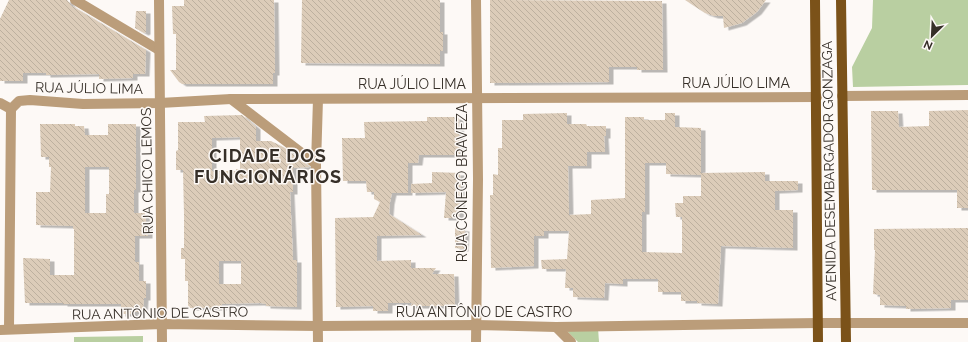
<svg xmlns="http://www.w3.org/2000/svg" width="968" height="342" font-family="Raleway,sans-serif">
<defs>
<pattern id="building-back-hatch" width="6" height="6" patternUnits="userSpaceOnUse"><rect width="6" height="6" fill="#dcccb9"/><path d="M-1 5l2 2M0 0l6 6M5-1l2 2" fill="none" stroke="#bdb09f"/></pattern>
<filter id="shadow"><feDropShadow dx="4.5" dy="2.5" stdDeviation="0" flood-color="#0004"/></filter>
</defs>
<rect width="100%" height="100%" fill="#fdf9f6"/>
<g fill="#b9cfa1">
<path d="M873,0H968V85L853,87L852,67L872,28Z"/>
<path d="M598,328L599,342H578L565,329Z"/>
<path d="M143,336V342H74V337Z"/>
</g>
<g fill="url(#building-back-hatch)" fill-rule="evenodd" filter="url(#shadow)">
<path d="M9,0H67L72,6L146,50L145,74H133V78L99,79V74L46,75V73H23V81H0V19Z"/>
<path d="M184,0H274L275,73H273V84H182L179,82L170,70H176V34H173L172,6H184Z"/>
<path d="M302,0H440V32H443V51H440V64L301,63Z"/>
<path d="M490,0L662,1L663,70H637V67H609V82L490,83Z"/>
<path d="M685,0H766L757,12L742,23L724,28L723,16H714L705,13Z"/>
<path d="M136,11H146V32L144,33L135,28Z"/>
<path d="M968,110V208H957V190H872L871,111H898L899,127L929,126V111Z"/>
<path d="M567,113V124H586L587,126H606V136H604L605,152H587V166H568L569,215L591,214V200L625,198V117H644V120H665V113H675V127L701,128V173L765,172V181H798V190L775,191V210H793V248L721,246L718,304L697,303V301H681V292H658V279H623V284L605,283L604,298L573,297V288H565L566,269H542L541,260L567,259L569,231H544V236H534V266L491,268L490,195H493V174L498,175V148H502V120H523V114ZM645,163H666V174L701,175V196H683V203H675L676,217H682V253L642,252V212H645Z"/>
<path d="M242,115L256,127V141H271L283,147L310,167L293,168V192H290L293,260H297V307L266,306V304L260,303L222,304V308H189L188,305V281H185V259H181V248H184V215L183,170H176V151L178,150V122H205L204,116ZM240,137V169H236V171H212V138ZM219,261H241V284H219Z"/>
<path d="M427,117H459L460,155H419L418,163H408V193H392L390,202L389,214L422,235L377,236V261L411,260V268H436L432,274H454L455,306H411L412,303H388V311H373V306L336,307L335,218L373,217L380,202L374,199V192H367L366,181H343L342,138H365L364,122L427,121Z"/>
<path d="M40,124H75V126H84L85,135H108V124H136V190H134V213H145L146,222H148V236H135V262H139V281H146V298H144L143,312H133L134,314H121V304H63V303H25L23,258L50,259V275H74V229H73V226L36,225V192H50L51,167H49V157H41ZM85,167H109V194H106V213H85Z"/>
<path d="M432,172L460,173L461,195L459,218H444L446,192L411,193V184L432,183Z"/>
<path d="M455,228L465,229L464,249L455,248Z"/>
<path d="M968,228V300H951V308L906,309V306L880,305V295L873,294L875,250H874V229Z"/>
</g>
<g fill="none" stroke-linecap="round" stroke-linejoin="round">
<g stroke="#bb9d7a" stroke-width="10">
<path d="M75,0L159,50"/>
<path d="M159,0L162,342"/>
<path d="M476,0L478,179L476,342"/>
<path d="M842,96L968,95"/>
<path d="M231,99L316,164"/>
<path d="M318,99L316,164L318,342"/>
<path d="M0,103L11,109"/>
<path d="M11,109L19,101L30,100L83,104L160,103L231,99L817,97"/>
<path d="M556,327L571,342"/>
<path d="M9,329L11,109"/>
<path d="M0,330L162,324L318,326L476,325L556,327L818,323H968"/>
</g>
<g stroke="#7b5219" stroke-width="10">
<path d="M815,0L818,342"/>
<path d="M841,0L846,342"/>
</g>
</g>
<g text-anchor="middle" stroke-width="3" stroke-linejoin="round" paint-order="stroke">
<g font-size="14" fill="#362f28" stroke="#fdf9f6">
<text x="736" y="88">RUA JÚLIO LIMA</text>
<text x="412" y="89">RUA JÚLIO LIMA</text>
<text transform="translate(89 88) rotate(1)" y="5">RUA JÚLIO LIMA</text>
<text transform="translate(147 171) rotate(-91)" y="5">RUA CHICO LEMOS</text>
<text transform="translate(829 171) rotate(-91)" y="5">AVENIDA DESEMBARGADOR GONZAGA</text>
<text transform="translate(462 183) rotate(-90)" y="5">RUA CÔNEGO BRAVEZA</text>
<text x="484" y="317">RUA ANTÔNIO DE CASTRO</text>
<text transform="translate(160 313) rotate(-1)" y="5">RUA ANTÔNIO DE CASTRO</text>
</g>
<g font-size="18" font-weight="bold" letter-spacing="1" fill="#362f28" stroke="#fdf9f6">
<text x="268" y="162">CIDADE DOS<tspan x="268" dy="21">FUNCIONÁRIOS</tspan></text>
</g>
</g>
<g transform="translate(932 36) rotate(204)" stroke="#fdf9f6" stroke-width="3" paint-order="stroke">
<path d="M0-3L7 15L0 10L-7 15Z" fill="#362f28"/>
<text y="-6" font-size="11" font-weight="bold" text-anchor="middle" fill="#362f28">N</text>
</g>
</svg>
